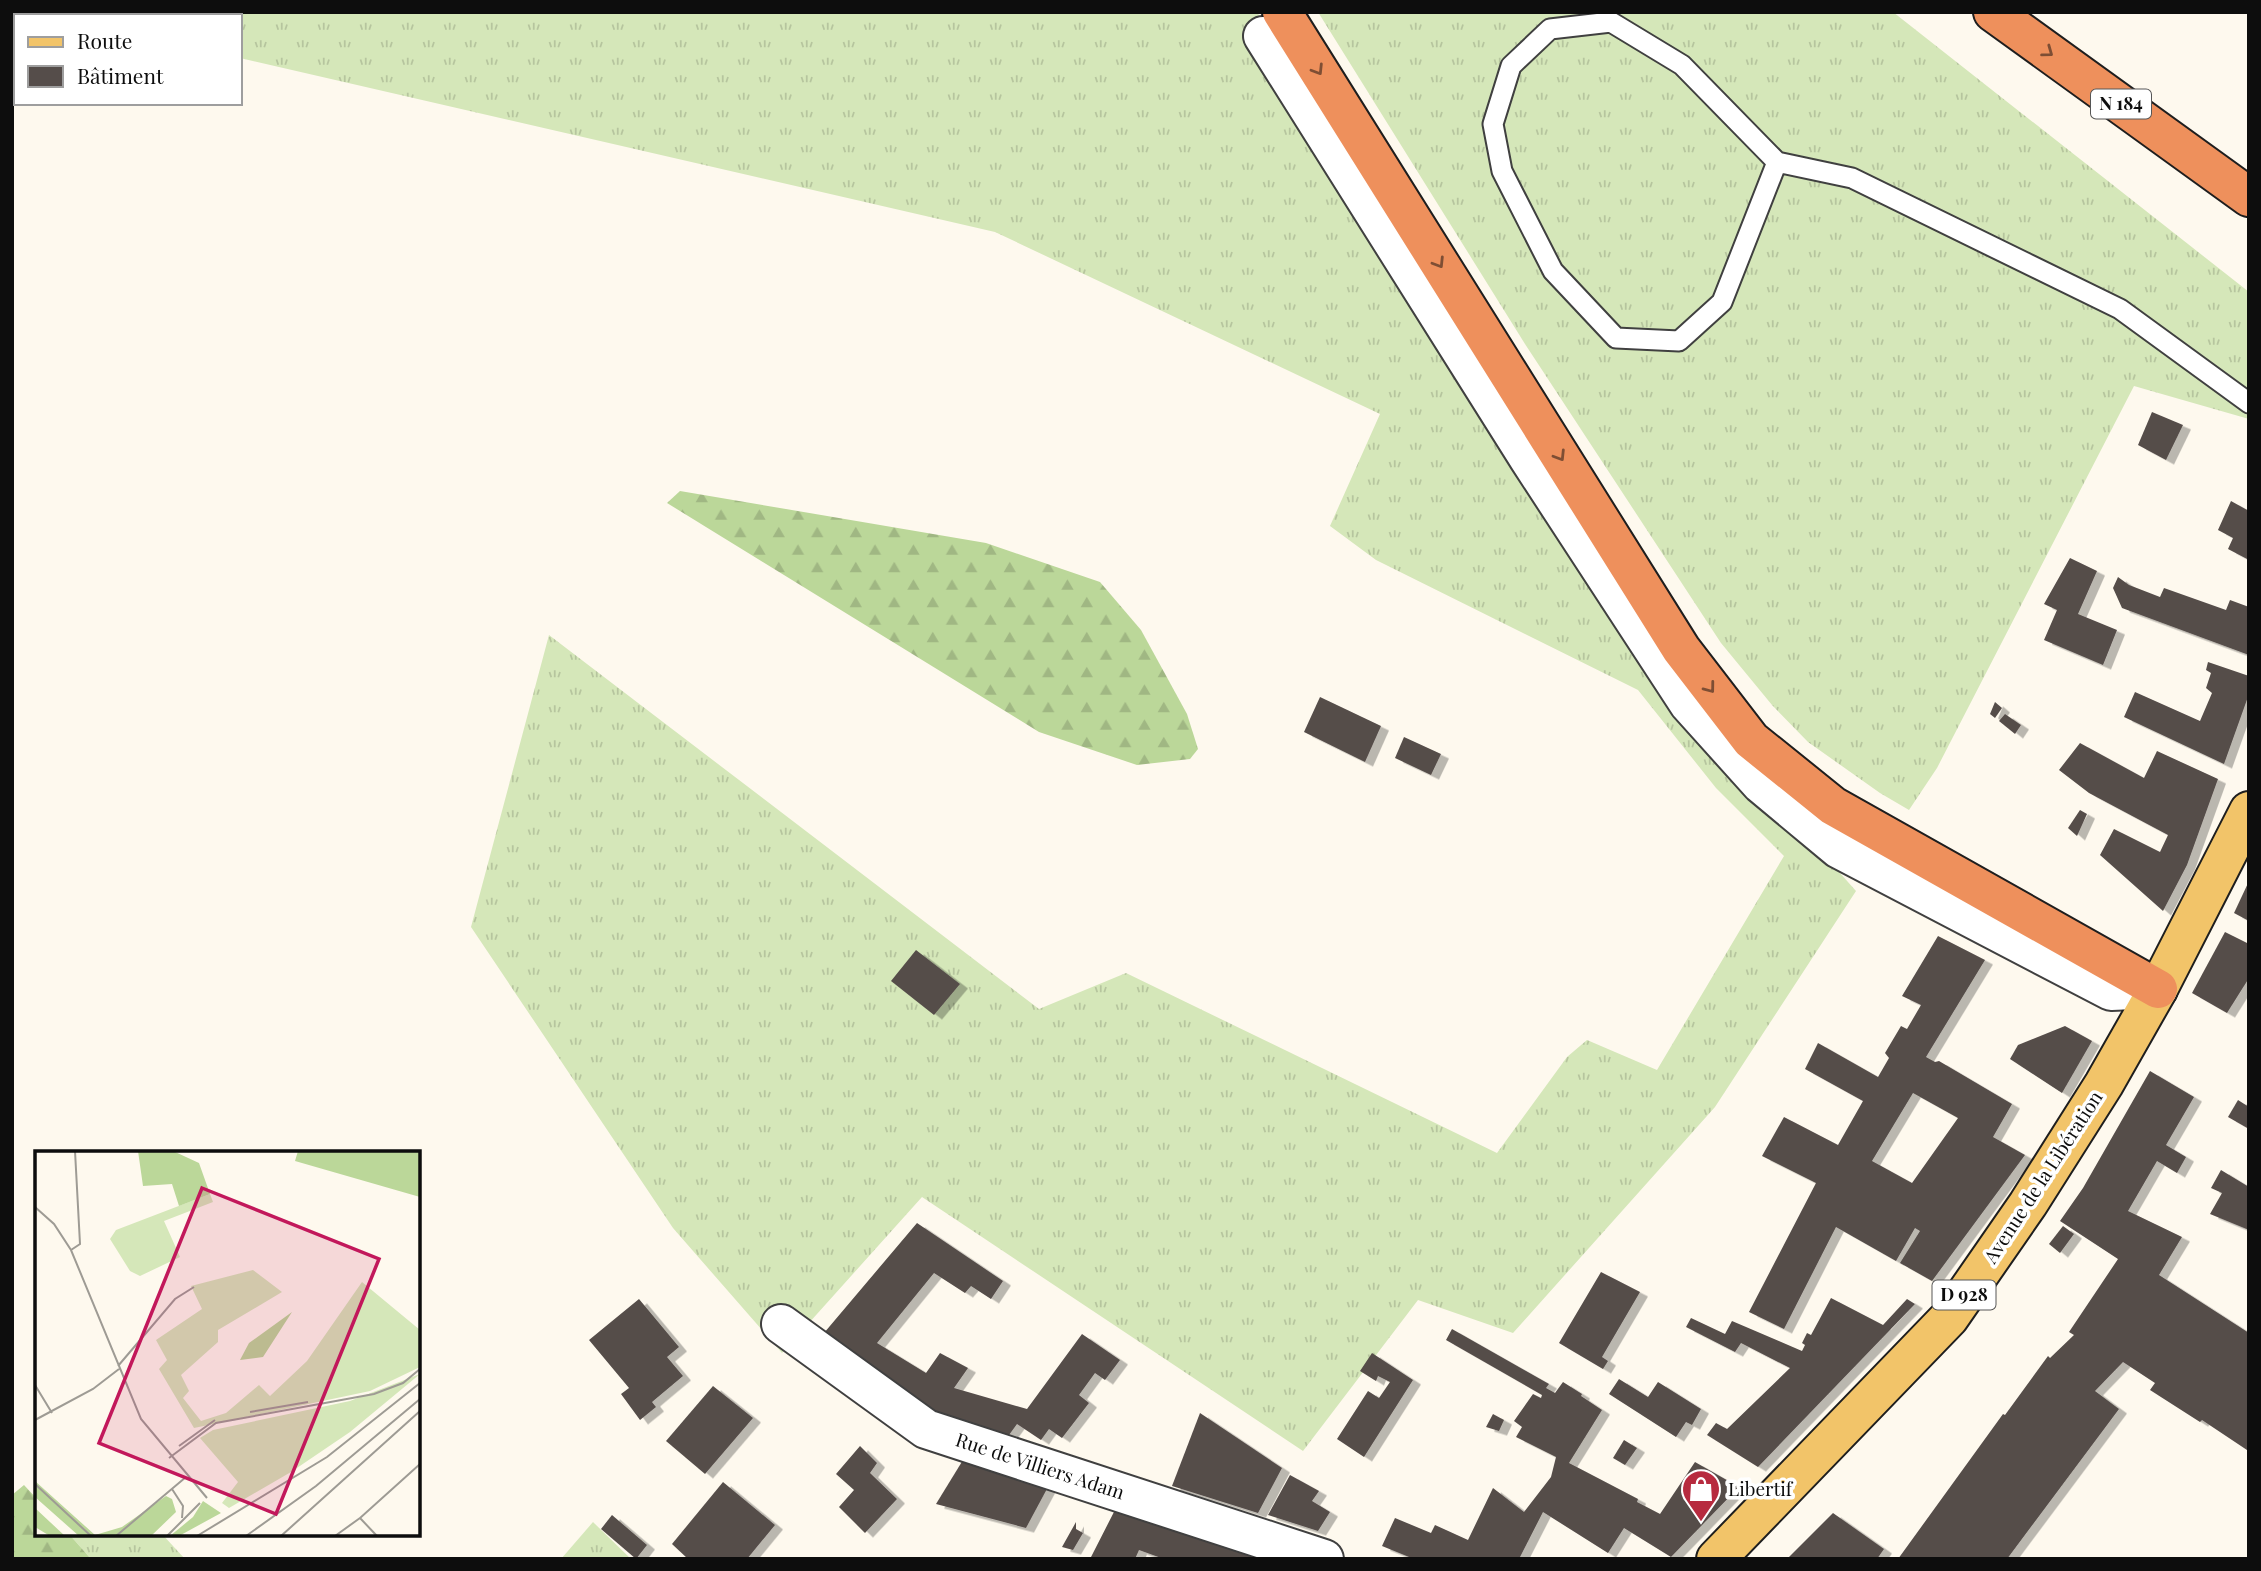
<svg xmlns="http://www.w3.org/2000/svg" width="2261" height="1571" font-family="'Playfair Display',serif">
<defs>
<pattern id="grass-tufts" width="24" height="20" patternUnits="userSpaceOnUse" patternTransform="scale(1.75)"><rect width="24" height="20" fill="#d5e7b9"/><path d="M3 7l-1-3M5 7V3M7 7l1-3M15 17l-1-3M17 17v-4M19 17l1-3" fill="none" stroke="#b6c59e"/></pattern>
<pattern id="forest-firs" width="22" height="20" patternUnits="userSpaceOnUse" patternTransform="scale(1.75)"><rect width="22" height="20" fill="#bbd799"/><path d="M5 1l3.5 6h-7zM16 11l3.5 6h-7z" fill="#a0b783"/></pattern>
<filter id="shadow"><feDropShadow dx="8" dy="4.5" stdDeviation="0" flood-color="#0004"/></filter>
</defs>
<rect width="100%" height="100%" fill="#fef9ee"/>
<g fill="url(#grass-tufts)">
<path d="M241,12H1257L1402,242L1807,836L1856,891L1715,1107L1513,1333L1418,1300L1303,1451L922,1197L782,1353L673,1228L471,927L549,635L1039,1009L1126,973L1497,1153L1567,1057L1587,1040L1657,1070L1784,856L1716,788L1638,690L1376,560L1330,526L1380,414L995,232L240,58Z"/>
<path d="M1318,12H1893L2249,292V419L2134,386L1937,768L1909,810L1880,793L1808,742L1772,705L1721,643L1525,344Z"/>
<path d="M593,1522L631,1559H561Z"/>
<path d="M69,1534H162L185,1559H91Z"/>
</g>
<g fill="url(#forest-firs)">
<path d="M680,491L986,543L1100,582L1141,630L1187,714L1198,749L1190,759L1137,765L1039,732L667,503Z"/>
<path d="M24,1485L37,1499V1534H69L91,1559H12V1495Z"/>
</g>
<g fill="#554d4a" fill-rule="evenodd" filter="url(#shadow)">
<path d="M2152,412L2183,425L2166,460L2138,445Z"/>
<path d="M2231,501L2249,511V560L2228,549L2233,538L2218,530Z"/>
<path d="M2070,558L2097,571L2078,614L2117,630L2103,665L2044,640L2057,610L2044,604Z"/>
<path d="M2118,577L2129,585L2160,597L2164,588L2226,610L2230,600L2249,607V655L2122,608L2113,588Z"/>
<path d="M2208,662L2249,676V694L2224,764L2124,717L2135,692L2200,721L2212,693L2206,688L2211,673L2206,670Z"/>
<path d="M1320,697L1381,726L1365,762L1304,732Z"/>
<path d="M1995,702L2002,708L1995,718L1990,714Z"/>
<path d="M2005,714L2021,725L2015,734L1999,721Z"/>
<path d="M1404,737L1441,754L1431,775L1395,758Z"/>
<path d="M2080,743L2144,778L2157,751L2218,779L2187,865L2163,911L2100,855L2114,829L2160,852L2168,835L2089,793L2059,770Z"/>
<path d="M2080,810L2087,814L2077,836L2068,828Z"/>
<path d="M2249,881V921L2234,913Z"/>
<path d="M2225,932L2249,944V978L2227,1013L2192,993Z"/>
<path d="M1938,936L1985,960L1926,1057L1935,1062L1939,1061L2012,1104L1993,1137L2025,1155L1932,1281L1900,1263L1920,1231L1915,1228L1896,1261L1836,1227L1784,1329L1749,1312L1816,1183L1762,1156L1784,1117L1838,1145L1863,1101L1805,1069L1818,1043L1878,1077L1889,1058L1885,1053L1901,1026L1907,1029L1921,1005L1902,996ZM1913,1093L1958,1118L1912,1183L1872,1161Z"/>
<path d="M916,950L960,984L934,1015L891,981Z"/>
<path d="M2065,1026L2092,1041L2062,1093L2010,1059L2018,1045Z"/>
<path d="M2150,1071L2194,1097L2166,1145L2186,1157L2177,1173L2157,1161L2128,1211L2182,1237L2159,1275L2249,1333V1447L2247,1450L2202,1420L2200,1422L2150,1390L2155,1383L2123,1362L2095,1391L2119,1409L2007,1559H1898L2003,1414L2005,1415L2048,1356L2050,1358L2074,1335L2069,1332L2118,1259L2060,1221L2083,1188Z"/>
<path d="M2238,1100L2249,1107V1129L2228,1117Z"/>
<path d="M2221,1170L2249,1187V1230L2210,1214L2222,1193L2211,1188Z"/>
<path d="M917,1223L1003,1281L991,1299L971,1286L965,1293L934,1273L877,1343L926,1373L940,1353L968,1368L954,1388L1027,1409L1082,1334L1120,1360L1105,1380L1095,1373L1079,1395L1089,1403L1062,1438L1049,1429L1041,1440L1017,1424L1009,1435L931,1411L824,1333Z"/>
<path d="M2063,1226L2074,1234L2060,1253L2049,1244Z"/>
<path d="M1601,1272L1640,1292L1602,1357L1608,1361L1603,1369L1559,1343Z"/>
<path d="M1831,1298L1883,1325L1907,1299L1915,1304L1758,1467L1707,1435L1716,1423L1727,1429L1790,1368L1741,1343L1735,1352L1686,1327L1691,1318L1725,1334L1732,1321L1802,1351L1805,1345L1802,1343L1807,1333L1811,1335Z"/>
<path d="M639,1299L679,1347L667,1357L683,1376L652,1402L656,1407L640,1420L621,1394L629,1388L589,1340Z"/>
<path d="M1452,1329L1549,1384L1546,1388L1555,1393L1563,1382L1582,1394L1581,1396L1602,1410L1569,1463L1638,1499L1637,1502L1660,1514L1695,1462L1739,1487L1671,1557L1624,1528L1608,1553L1543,1512L1519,1559H1414L1382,1546L1395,1518L1431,1533L1435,1525L1468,1540L1493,1488L1524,1512L1551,1477L1556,1457L1516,1437L1522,1427L1514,1421L1533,1394L1541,1398L1542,1395L1446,1340Z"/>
<path d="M1372,1353L1413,1380L1364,1457L1337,1439L1368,1391L1379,1398L1390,1382L1378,1376L1376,1381L1360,1371Z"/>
<path d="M1619,1379L1648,1397L1658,1382L1701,1409L1692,1425L1686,1422L1676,1437L1609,1394Z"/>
<path d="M713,1386L753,1418L705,1474L666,1441Z"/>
<path d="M1200,1413L1282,1468L1258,1513L1172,1486Z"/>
<path d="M1493,1414L1504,1420L1499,1431L1486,1427Z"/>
<path d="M1624,1440L1637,1448L1625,1465L1613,1458Z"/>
<path d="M860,1446L877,1463L870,1473L897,1499L865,1533L839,1507L854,1490L836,1474Z"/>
<path d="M963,1460L1048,1487L1026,1528L936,1504Z"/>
<path d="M1290,1475L1319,1491L1312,1501L1330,1512L1318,1531L1268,1515Z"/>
<path d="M723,1482L775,1525L747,1559H688L672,1544Z"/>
<path d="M1116,1508L1234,1545L1255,1559H1164L1139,1550L1135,1559H1090Z"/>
<path d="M1833,1513L1884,1549L1877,1559H1787Z"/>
<path d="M612,1515L647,1545L636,1559L601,1529Z"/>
<path d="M1076,1522V1529L1083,1533L1073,1550L1062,1547Z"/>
</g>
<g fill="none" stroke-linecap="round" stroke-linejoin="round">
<defs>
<path id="lane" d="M1777,162L1722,302L1679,341L1616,338L1553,271L1502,171L1493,124L1511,66L1550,29L1611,22L1682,65L1777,162L1852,178L2120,309L2249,403"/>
<g id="street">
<path d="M1263,36L1529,459L1689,704L1761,784L1839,849L2111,991L2158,989"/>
<path d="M781,1324L926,1429L1324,1559"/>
</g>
<path id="primary" d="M1716,1559L1949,1318L2028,1204L2104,1084L2158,989L2249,811"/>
<g id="highway">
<path d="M1282,12L1681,649L1751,740L1833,806L2158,989"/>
<path d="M1993,12L2249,197"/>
</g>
</defs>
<use href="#lane" stroke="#404040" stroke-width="23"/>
<use href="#street" stroke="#404040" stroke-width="42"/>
<use href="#primary" stroke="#1e1e1e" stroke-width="42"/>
<use href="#highway" stroke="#1e1e1e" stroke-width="42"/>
<use href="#lane" stroke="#fff" stroke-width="19"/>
<use href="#street" stroke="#fff" stroke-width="38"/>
<use href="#primary" stroke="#f2c469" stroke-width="38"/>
<use href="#highway" stroke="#ee905c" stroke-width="38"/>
</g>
<defs><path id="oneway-chevron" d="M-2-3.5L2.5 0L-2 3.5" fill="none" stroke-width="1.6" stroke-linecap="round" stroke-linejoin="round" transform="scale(1.75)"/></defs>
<g stroke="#7e4e34">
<use href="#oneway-chevron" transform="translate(2048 52) rotate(36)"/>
<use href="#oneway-chevron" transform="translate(1318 70) rotate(58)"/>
<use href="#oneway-chevron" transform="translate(1439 263) rotate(58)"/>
<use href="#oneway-chevron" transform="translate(1560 456) rotate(58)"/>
<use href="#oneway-chevron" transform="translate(1710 688) rotate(53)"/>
</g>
<defs>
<symbol id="shop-pin" viewBox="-11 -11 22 30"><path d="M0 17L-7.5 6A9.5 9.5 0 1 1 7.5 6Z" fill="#b72b3f" stroke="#fff"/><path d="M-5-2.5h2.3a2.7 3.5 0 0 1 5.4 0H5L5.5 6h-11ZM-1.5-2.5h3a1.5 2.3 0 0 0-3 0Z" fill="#fff"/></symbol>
</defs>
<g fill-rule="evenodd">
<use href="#shop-pin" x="1679" y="1467" width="44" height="60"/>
</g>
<g text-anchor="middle" stroke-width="7" stroke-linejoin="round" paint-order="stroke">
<g fill="#fff" stroke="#565656" stroke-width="2">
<rect x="2091" y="89.5" width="60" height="29" rx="5"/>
<rect x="1932.5" y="1280.5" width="63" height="29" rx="5"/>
</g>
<g font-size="18" font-weight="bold" fill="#0d0d0d">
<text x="2121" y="110">N 184</text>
<text x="1964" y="1301">D 928</text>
</g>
<g font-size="19" fill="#0d0d0d" stroke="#fff">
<text transform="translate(2043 1177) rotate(-57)" y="7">Avenue de la Libération</text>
<text transform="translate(1040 1466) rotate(18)" y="7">Rue de Villiers Adam</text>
</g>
<g font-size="19" fill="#0d0d0d" stroke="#fff" text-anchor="start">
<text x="1728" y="1496">Libertif</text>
</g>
</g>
<g transform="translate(35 1151)">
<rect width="385" height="385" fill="#fef9ee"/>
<path d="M175,43L178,51L129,70L145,106L105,125L95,120L75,88L81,79ZM218,119L247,141L183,179V191L146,224L154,240L148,247L166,270L191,262L224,234L235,245L272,210L327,131L385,179V216L335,240L159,277L124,218L132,209L121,189L167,158L156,135ZM385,223L315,281L256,321L194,357L187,352L203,331L165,287L178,279L315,250Z" fill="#d5e7b9"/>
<path d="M103,0H138L164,12L175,43L144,55L137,33L108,35ZM263,0H385V46L260,10ZM257,161L228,206L205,209L214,192ZM0,330L60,384L87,376L131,345L137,348L141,361L116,385H44L0,346ZM168,350L186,362L144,385H135L158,366ZM0,357L30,385H15L0,376Z" fill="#bbd799"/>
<path fill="none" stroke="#9e9b94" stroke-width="2" d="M0,56L19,73L36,99L106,268L172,347M36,99L45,93L40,0M83,215L140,148L159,136M0,234L17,262M215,261L273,251M0,269L58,238L84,218M144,295L180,269M134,307L181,272L339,243L368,232L385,218M0,333L56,385M137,338L148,355L147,367M81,385L151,326M132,385L165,352M162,385L292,306L385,232M211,385L281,335L385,248M246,385L385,260M300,385L325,367M342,385L325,367L385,313"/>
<path fill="#c2185b" fill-opacity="0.15" stroke="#c2185b" stroke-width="3.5" d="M167,37L344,108L241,363L64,292Z"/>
<rect width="385" height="385" fill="none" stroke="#0d0d0d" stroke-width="3.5"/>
</g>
<rect width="2261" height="1571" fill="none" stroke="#0d0d0d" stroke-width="28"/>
<rect x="14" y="14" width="228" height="91" fill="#ffffff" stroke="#9e9e9e" stroke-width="2"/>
<rect x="28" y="37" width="35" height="10" fill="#f2c469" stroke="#9e9e9e" stroke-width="2"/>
<text x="77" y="49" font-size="21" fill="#0d0d0d">Route</text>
<rect x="28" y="66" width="35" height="21" fill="#554d4a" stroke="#9e9e9e" stroke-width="2"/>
<text x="77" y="84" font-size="21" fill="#0d0d0d">Bâtiment</text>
</svg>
